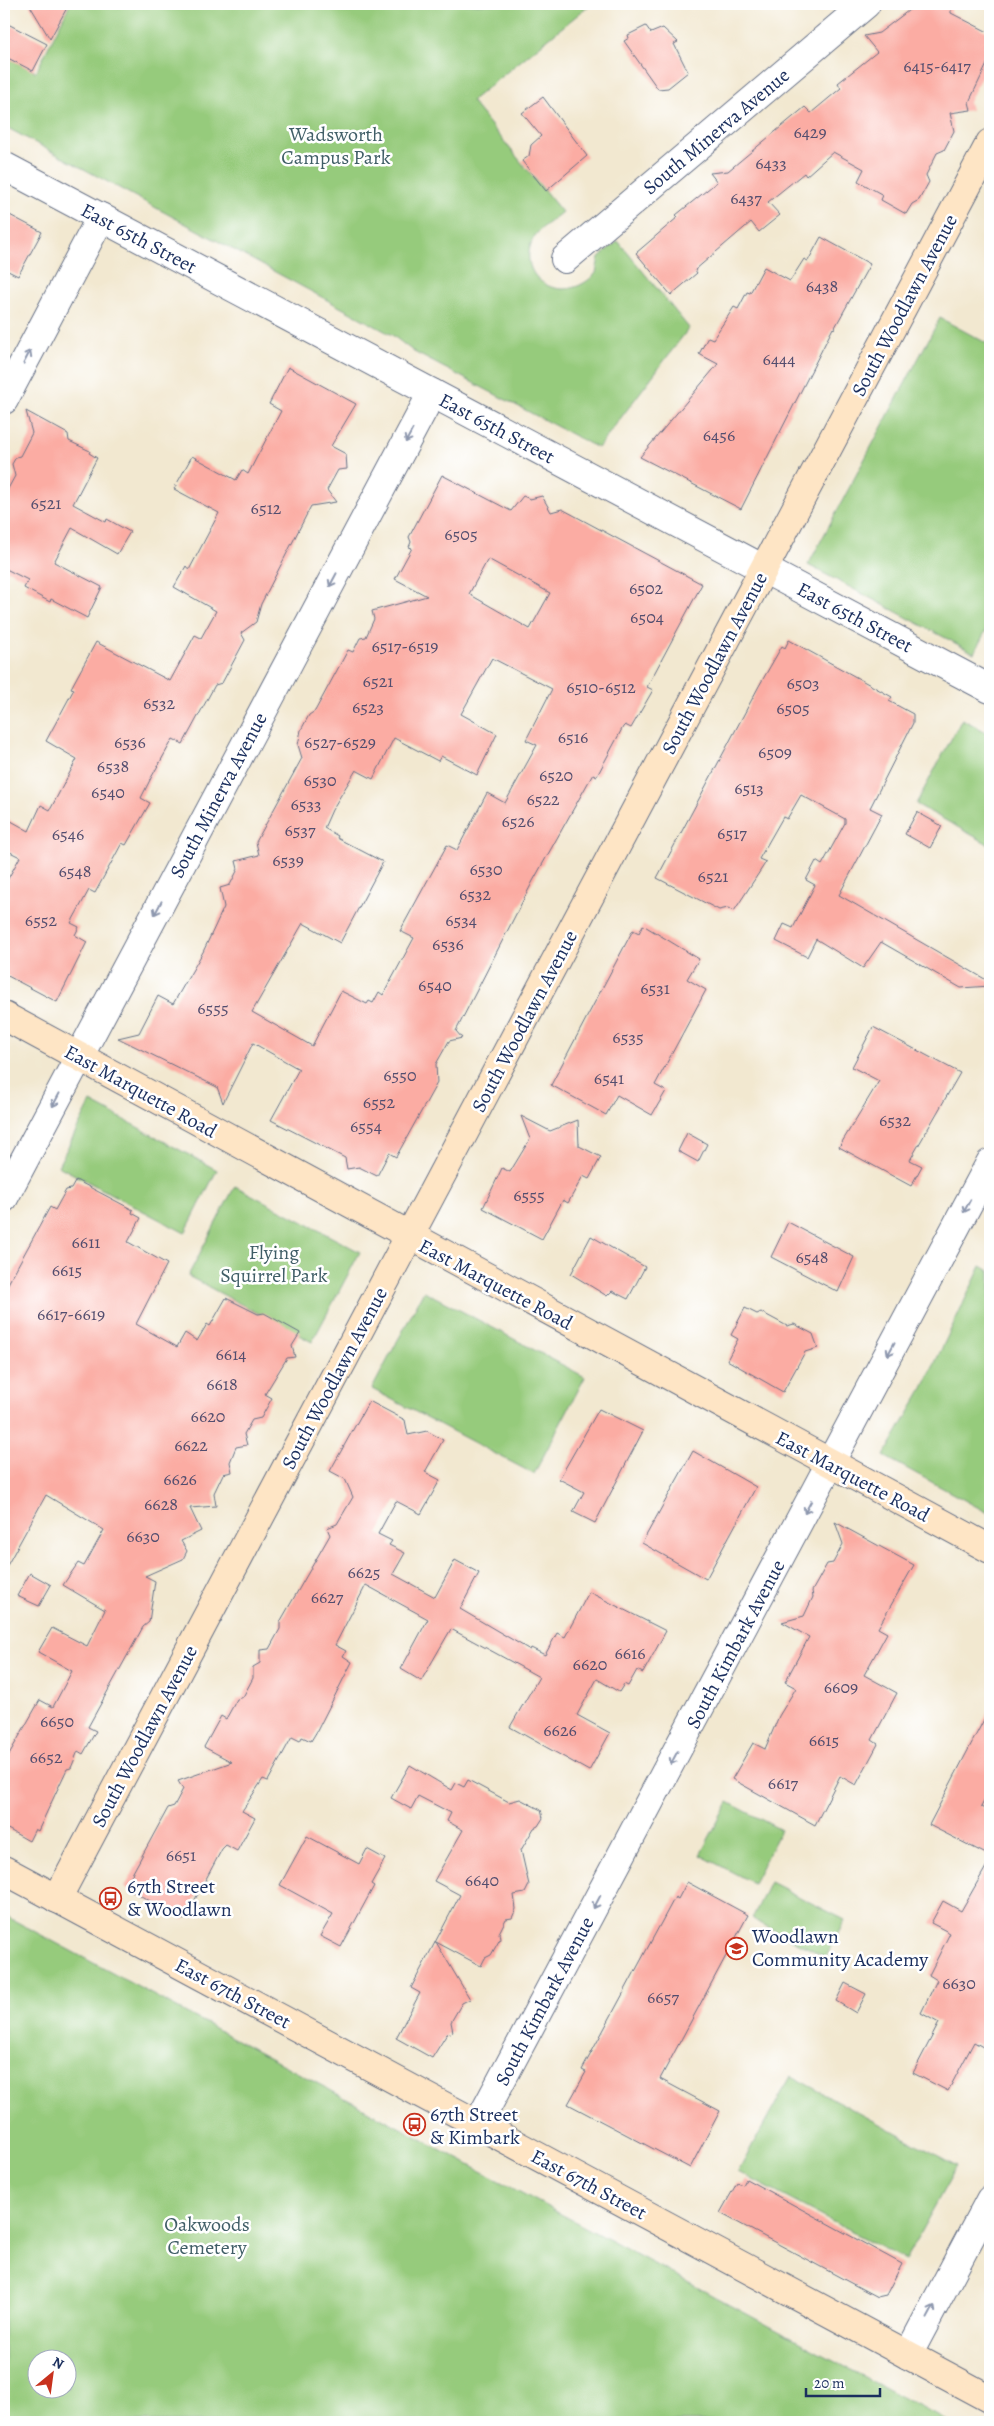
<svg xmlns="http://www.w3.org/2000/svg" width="994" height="2426" font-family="Alegreya,serif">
<rect width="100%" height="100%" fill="#fff"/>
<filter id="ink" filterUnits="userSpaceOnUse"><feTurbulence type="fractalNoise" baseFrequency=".02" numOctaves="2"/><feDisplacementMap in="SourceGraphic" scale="10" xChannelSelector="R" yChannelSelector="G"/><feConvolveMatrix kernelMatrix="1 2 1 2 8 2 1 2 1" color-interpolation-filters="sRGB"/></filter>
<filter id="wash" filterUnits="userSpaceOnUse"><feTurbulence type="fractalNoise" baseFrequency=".0096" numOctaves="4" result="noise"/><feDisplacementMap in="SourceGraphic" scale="20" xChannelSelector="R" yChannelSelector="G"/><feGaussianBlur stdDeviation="1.12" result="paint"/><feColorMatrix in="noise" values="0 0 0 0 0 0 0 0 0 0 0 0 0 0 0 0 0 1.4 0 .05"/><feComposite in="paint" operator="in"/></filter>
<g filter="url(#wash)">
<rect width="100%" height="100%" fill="#f2e8d0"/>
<g fill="#96cb7c" stroke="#587d6d" fill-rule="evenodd">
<path d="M70,4H591L471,101L562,212C553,220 539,228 533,239C514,278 563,309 596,273L599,257L618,241L689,328L598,448L414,352L392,335L4,126V55L36,72Z"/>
<path d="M940,318L990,345V623L974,653L808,565Z"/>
<path d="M962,719L990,734V845L916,804Z"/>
<path d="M91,1102L217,1170L185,1233L58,1166Z"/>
<path d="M235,1186L360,1252L312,1342L188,1276Z"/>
<path d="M981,1266L990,1271V1514L884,1456L923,1388Z"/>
<path d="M424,1291L585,1377L534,1474L372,1389Z"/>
<path d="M728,1802L781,1830L753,1883L700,1855Z"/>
<path d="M770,1882L845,1920L826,1957L752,1919Z"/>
<path d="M4,1915L948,2422H4ZM38,2358H68V2388H38Z"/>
<path d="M791,2076L957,2166L905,2260L738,2172Z"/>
</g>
<g id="blocks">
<g fill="#fbaca3" fill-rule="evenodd">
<path d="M29,4H69L50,39Z"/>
<path d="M917,4H943L951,7V13L990,33V58L969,102L971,110L950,113L954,131L944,150L937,153L926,175L929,182L919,200L912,204L906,214L881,200L883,195L858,181L864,169L833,152L806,176L804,173L768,202L780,215L759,232L751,222L695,270L697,273L671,295L636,253L678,217L676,215L717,182L710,173L728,171L805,107L811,113L841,88L838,83L877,52L864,36L879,33Z"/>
<path d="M4,22L47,44L33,71L4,56Z"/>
<path d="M646,26L651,33L663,28L678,42L674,44L688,72L668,88L658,89L624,41L629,38L628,35Z"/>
<path d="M543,97L587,156L546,191L522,161L529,156L531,145L541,136L522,113Z"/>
<path d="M4,212L42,232L18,276L4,269Z"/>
<path d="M821,237L870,264L834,329L833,328L741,509L640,457L718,364L699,354L708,337L713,339L734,307L738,309L747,292L750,293L764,267L790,281L804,259L808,261Z"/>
<path d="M288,367L356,404L331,446L346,454L347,469L338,470L327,490L336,502L311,506L261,604L256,622L241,633L245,640L222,683L215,685L183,744L173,739L151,778L141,798L150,803L126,845L122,843L95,893L89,890L71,923L79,927L75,935L87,942L57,1002L4,974V886L20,857L4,849V817L29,831L41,805L50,810L77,759L46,741L74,689L71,688L96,642L170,681L195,635L201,638L216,611L174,587L186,566L189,570L219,513L174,489L192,456L236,480L242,470L248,474L281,411L269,404Z"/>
<path d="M26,411L68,434L69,441L90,451L89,453L97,458L73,504L106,522L107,519L130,532L117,554L72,528L54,562L102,587L87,618L51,599L50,602L24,588L28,580L4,568V496L15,476L12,464L16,457L20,456L32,433Z"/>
<path d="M442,475L511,511L523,496L530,499L542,496L551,512L562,509L702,584L647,687L653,690L631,728L625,725L623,727L597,776L593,774L533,881L456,1031L462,1038L449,1041L436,1064L437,1083L406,1139L396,1157L389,1153L377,1176L359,1167L347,1169L345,1158L271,1120L299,1069L253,1043L223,1103L217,1087L118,1038L139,1033L158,996L173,1004L203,952L224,907L220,888L230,885L238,869L236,861L259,855L256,842L302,758L298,745L301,730L309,715L315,711L348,650L353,652L360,638L366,637L374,619L372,611L427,596L395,579L412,548L409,547L411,542L409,537ZM488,559L550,593L530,629L469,594ZM492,658L552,689L526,740L537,745L505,803L487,793L457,850L447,845L400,931L414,938L383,995L379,992L373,1003L369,1001L367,1004L341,991L312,1046L252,1012L303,923L340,943L383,862L337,838L338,836L324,828L332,810L356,770L373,779L394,738L438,761L441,756L477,775L497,734L461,714Z"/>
<path d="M789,640L892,697L889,701L913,714V723L870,808L882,814L839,895L990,982V986L961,988L881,942L863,968L816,939L807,957L776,941L784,924L793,928L815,885L806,880L816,861L822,865L845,823V819L801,795L787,819L783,817L759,859L766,862L734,911L728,908L719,910L657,878L759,686L782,646L785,648Z"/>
<path d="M917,812L942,826L930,848L905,834Z"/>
<path d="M643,925L699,959L687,979L706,990L655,1085L666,1091L652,1115L617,1095L606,1115L551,1085L633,930L639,933Z"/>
<path d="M873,1027L960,1073L910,1160L922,1166L911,1186L839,1147L879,1081L852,1067Z"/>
<path d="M521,1116L550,1131L578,1120L579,1146L601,1157L589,1179L583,1176L568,1203L563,1200L542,1239L483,1208L502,1168L510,1172L530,1139Z"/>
<path d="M687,1133L707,1144L698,1162L678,1151Z"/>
<path d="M76,1180L133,1210L132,1213L141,1218L128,1242L167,1264L136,1324L177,1347L185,1333L197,1341L207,1324L210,1326L226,1298L258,1314L264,1313L300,1333L292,1346L295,1357L287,1358L265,1394L272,1398L261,1418L252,1420L244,1434L247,1445L236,1447L230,1462L232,1472L223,1474L214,1493L216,1506L190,1508L201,1531L181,1541L187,1551L183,1559L145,1576L155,1581L149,1622L143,1627L88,1727L96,1731L83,1754L78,1751L71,1768L67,1769L38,1831L35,1829L29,1841L4,1827V1763L40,1700L53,1707L72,1671L38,1652L52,1628L87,1646L105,1610L63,1585L78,1563L84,1566L104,1530L46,1495L4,1571V1291L50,1207L55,1210L66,1190L71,1189Z"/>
<path d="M788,1222L854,1257L838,1292L771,1257Z"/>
<path d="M591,1236L645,1267L628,1299L612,1291L607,1296L571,1274Z"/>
<path d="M745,1308L757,1314L761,1312L787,1326L794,1324L813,1334L818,1348L805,1352L783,1392L727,1360L738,1339L731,1335Z"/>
<path d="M369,1401L405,1420L408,1435L427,1431L443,1440L425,1472L440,1480L421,1514L396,1501L378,1534L392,1541L389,1545L405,1553L393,1574L435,1597L455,1560L479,1573L460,1609L530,1650L531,1648L545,1655L557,1633L565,1637L589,1592L666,1631L643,1673L637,1670L628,1686L624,1684L619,1692L597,1679L577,1715L610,1733L589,1771L510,1727L539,1677L521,1667L451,1629L421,1681L401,1669L428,1619L366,1585L335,1645L346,1651L343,1656L352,1662L317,1731L311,1741L302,1737L300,1741L292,1737L268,1781L263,1779L242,1811L255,1818L237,1851L226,1845L222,1849L184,1920L125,1887L168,1808L174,1806L183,1789L178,1781L232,1762L204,1747L221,1716L226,1719L237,1699L243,1697L253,1678V1667L260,1663V1650L269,1649L280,1629V1622L330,1535L327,1528L337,1524L353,1497L345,1479L330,1471Z"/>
<path d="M599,1409L643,1431L595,1523L573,1512L584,1492L559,1479Z"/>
<path d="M693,1451L756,1487L706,1579L642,1543Z"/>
<path d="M835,1522L914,1565L878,1628L887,1633L864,1675L897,1693L872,1740L878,1744L856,1785L840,1776L815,1825L732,1779L753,1743L765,1749L779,1716L796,1688L785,1682L809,1637L782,1622L804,1616L813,1597L812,1591L816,1584L827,1564L833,1563L843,1544Z"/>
<path d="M30,1573L51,1585L39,1606L17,1596Z"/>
<path d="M990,1708V1790L981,1807L990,1812V1856L929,1825Z"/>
<path d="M410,1765L452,1790L456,1783L464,1787L468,1780L509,1802L520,1799L541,1810L543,1818L538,1826L534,1828L521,1850L529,1885L525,1893L514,1895L516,1909L512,1918L506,1919L499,1933L500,1939L491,1955L485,1958L481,1966L436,1942L470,1999L462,2003L451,2022L453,2032L447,2034L432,2058L396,2038L420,1993L411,1988L460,1895L434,1881L463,1830L447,1821L451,1813L418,1796L411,1809L391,1798Z"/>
<path d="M307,1836L359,1864L367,1849L385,1859L371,1884L374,1886L341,1947L320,1936L333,1914L280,1885Z"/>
<path d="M990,1860V2051L974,2042L948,2091L913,2073L939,2023L921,2013L937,1980L929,1975L950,1933L931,1923L943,1901L961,1911Z"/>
<path d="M687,1882L748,1915L660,2079L720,2111L690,2168L568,2104L586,2072L582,2070L675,1897L678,1899Z"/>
<path d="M845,1983L866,1994L856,2013L836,2001Z"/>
<path d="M746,2179L902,2264L886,2295L877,2297L720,2213L737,2183L743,2185Z"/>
</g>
</g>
</g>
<g filter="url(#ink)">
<use href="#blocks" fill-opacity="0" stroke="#667086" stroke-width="1"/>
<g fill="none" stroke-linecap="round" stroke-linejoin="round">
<defs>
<g id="street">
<path d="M4,166L990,689"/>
<path d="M565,259L866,4"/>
<path d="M4,400L101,217"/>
<path d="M4,1198L432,393"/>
<path d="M478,2124L990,1163"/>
<path d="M908,2355L990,2200"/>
</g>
<g id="secondary">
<path d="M4,1016L990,1549"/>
<path d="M4,1870L990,2399"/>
<path d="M57,1899L990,143"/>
</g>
</defs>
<use href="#street" stroke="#667086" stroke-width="30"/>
<use href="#secondary" stroke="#667086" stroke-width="30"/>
<use href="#street" stroke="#fff" stroke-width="28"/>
<use href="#secondary" stroke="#fee5c5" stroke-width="28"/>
</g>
<defs><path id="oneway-shaft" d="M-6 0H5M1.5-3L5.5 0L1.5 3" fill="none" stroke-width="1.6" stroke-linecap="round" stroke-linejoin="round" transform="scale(1.25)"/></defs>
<g stroke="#8d97ae">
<use href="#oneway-shaft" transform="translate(27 357) rotate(-62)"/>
<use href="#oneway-shaft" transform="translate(409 436) rotate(118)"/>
<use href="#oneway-shaft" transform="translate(333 580) rotate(118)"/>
<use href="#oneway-shaft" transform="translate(158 908) rotate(118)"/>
<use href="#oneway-shaft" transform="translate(56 1100) rotate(118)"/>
<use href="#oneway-shaft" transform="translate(967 1206) rotate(118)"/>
<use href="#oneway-shaft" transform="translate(891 1349) rotate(118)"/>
<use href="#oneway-shaft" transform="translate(808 1507) rotate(118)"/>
<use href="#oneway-shaft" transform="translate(674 1758) rotate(118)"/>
<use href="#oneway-shaft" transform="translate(597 1902) rotate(118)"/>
<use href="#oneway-shaft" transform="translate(931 2312) rotate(-62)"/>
</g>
</g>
<defs>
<symbol id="bus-ring" viewBox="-11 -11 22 22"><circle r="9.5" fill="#fff" stroke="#c8321e" stroke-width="1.5"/><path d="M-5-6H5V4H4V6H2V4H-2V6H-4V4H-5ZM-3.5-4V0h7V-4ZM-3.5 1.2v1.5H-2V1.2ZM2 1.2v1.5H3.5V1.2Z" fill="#c8321e"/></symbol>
<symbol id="school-ring" viewBox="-11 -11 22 22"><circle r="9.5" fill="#fff" stroke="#c8321e" stroke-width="1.5"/><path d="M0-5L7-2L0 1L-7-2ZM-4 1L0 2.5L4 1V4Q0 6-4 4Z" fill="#c8321e"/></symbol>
</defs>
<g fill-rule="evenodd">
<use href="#bus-ring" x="98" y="1886" width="25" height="25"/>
<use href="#school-ring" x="724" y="1936" width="25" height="25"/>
<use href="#bus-ring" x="402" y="2112" width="25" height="25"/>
</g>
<g text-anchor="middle" stroke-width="5" stroke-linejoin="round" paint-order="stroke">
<g font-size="18" fill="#534e6f">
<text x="937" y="72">6415-6417</text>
<text x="810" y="138">6429</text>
<text x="771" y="169">6433</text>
<text x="746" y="204">6437</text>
<text x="822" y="292">6438</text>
<text x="779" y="365">6444</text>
<text x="719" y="441">6456</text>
<text x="46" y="509">6521</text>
<text x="266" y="514">6512</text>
<text x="461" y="540">6505</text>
<text x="646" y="594">6502</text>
<text x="647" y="623">6504</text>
<text x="405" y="652">6517-6519</text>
<text x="378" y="687">6521</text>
<text x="803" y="689">6503</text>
<text x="601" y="693">6510-6512</text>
<text x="159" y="709">6532</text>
<text x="368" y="713">6523</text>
<text x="793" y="714">6505</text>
<text x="573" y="743">6516</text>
<text x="130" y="748">6536</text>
<text x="340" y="748">6527-6529</text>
<text x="775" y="758">6509</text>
<text x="113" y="772">6538</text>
<text x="556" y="781">6520</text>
<text x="320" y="786">6530</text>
<text x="749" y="794">6513</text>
<text x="108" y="798">6540</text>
<text x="543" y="805">6522</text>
<text x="306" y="810">6533</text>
<text x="518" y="827">6526</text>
<text x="300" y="836">6537</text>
<text x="732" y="839">6517</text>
<text x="68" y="840">6546</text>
<text x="288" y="866">6539</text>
<text x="486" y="875">6530</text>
<text x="75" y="877">6548</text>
<text x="713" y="882">6521</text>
<text x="475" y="900">6532</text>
<text x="41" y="926">6552</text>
<text x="461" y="926">6534</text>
<text x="448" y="950">6536</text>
<text x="435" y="991">6540</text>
<text x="655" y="994">6531</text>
<text x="213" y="1014">6555</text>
<text x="628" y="1043">6535</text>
<text x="400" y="1081">6550</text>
<text x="609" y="1084">6541</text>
<text x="379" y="1108">6552</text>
<text x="895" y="1126">6532</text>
<text x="366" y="1132">6554</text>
<text x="529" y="1201">6555</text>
<text x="86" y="1248">6611</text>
<text x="812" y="1263">6548</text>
<text x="67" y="1276">6615</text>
<text x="71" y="1320">6617-6619</text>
<text x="231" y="1360">6614</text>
<text x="222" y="1390">6618</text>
<text x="208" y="1422">6620</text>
<text x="191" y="1451">6622</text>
<text x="180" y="1485">6626</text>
<text x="161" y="1510">6628</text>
<text x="143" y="1542">6630</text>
<text x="364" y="1578">6625</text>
<text x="327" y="1603">6627</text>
<text x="630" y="1659">6616</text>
<text x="590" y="1670">6620</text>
<text x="841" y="1693">6609</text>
<text x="57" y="1727">6650</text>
<text x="560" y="1736">6626</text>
<text x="824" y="1746">6615</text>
<text x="46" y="1763">6652</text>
<text x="783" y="1789">6617</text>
<text x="181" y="1861">6651</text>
<text x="482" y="1886">6640</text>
<text x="959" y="1989">6630</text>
<text x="663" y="2003">6657</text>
</g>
<g font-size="20" fill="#1b2f5e" stroke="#fff">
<text transform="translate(716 131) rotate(-40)" y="7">South Minerva Avenue</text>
<text transform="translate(139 238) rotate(28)" y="7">East 65th Street</text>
<text transform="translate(904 305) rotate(-62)" y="7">South Woodlawn Avenue</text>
<text transform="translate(497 428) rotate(28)" y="7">East 65th Street</text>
<text transform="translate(855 617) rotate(28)" y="7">East 65th Street</text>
<text transform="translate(714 663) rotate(-62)" y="7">South Woodlawn Avenue</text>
<text transform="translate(218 795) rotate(-62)" y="7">South Minerva Avenue</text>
<text transform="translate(524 1021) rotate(-62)" y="7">South Woodlawn Avenue</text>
<text transform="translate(141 1091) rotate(29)" y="7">East Marquette Road</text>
<text transform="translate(496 1284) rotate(28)" y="7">East Marquette Road</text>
<text transform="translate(334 1378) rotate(-62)" y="7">South Woodlawn Avenue</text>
<text transform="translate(853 1476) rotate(28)" y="7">East Marquette Road</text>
<text transform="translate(735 1644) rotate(-62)" y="7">South Kimbark Avenue</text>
<text transform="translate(144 1736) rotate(-62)" y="7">South Woodlawn Avenue</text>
<text transform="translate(233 1993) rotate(28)" y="7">East 67th Street</text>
<text transform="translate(544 2001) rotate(-62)" y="7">South Kimbark Avenue</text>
<text transform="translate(589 2184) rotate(28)" y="7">East 67th Street</text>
</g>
<g font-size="20" fill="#405e67" stroke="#fff">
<text x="336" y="141">Wadsworth<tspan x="336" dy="23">Campus Park</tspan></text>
<text x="274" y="1259">Flying<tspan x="274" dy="23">Squirrel Park</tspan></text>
<text x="207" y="2231">Oakwoods<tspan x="207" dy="23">Cemetery</tspan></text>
</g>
<g font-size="20" fill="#1b2f5e" stroke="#fff" text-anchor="start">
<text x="127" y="1893">67th Street<tspan x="127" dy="23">&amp; Woodlawn</tspan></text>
<text x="752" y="1943">Woodlawn<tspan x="752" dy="23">Community Academy</tspan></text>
<text x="430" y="2121">67th Street<tspan x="430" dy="23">&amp; Kimbark</tspan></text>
</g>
</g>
<rect width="994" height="2426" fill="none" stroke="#fff" stroke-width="20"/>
<g transform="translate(52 2374) rotate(29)"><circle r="24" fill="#ffffff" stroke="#a4acbf"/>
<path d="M0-4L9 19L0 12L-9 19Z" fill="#c8321e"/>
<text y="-8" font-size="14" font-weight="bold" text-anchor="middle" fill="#1b2f5e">N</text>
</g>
<path d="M806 2388v8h74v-8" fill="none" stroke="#1b2f5e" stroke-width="2.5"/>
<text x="814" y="2388" font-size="15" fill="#1b2f5e" stroke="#ffffff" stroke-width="4" paint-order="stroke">20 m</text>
</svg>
